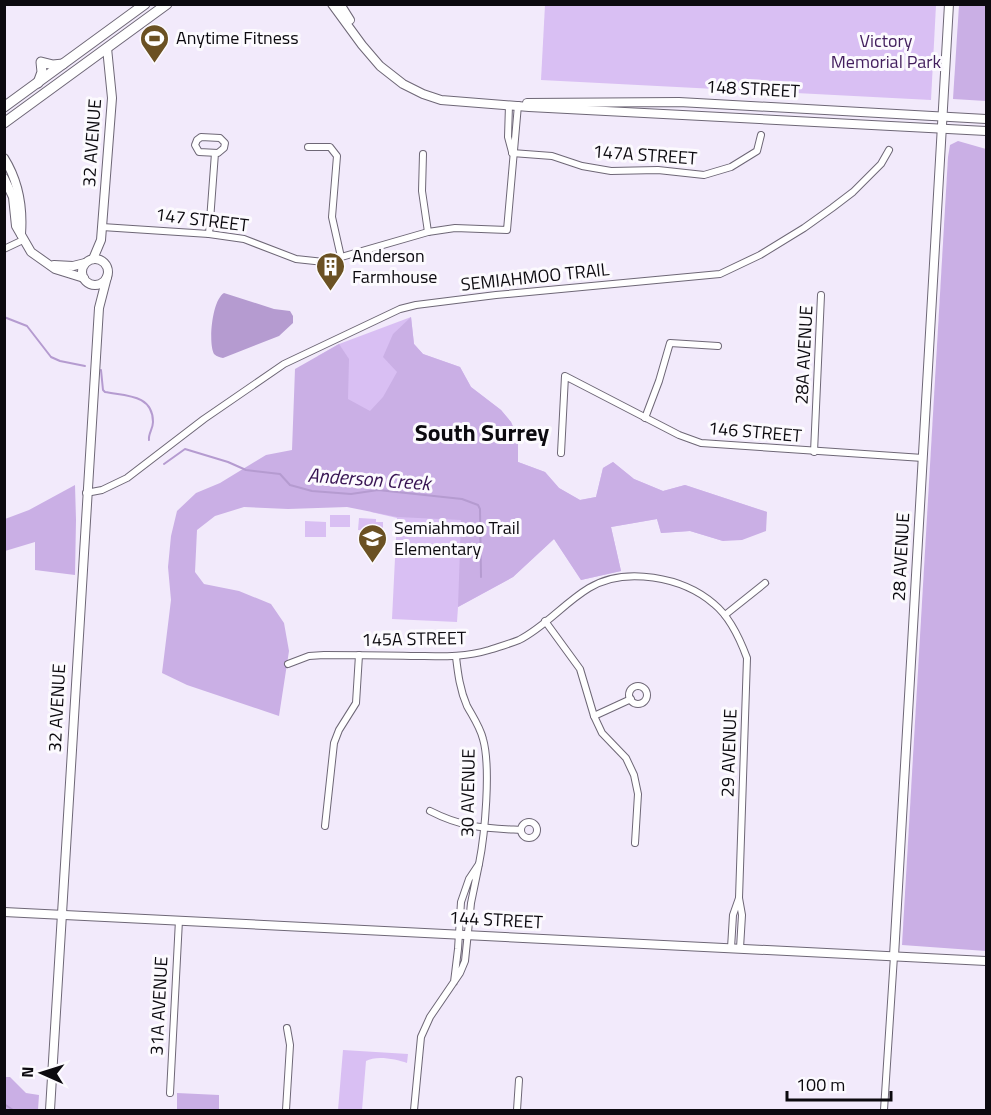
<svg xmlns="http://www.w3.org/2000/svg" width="991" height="1115" font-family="'Titillium Web',sans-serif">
<rect width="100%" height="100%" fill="#f2eafb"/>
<g fill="#d9bff3">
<path d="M545,5H936L931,100L541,80Z"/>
<path d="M411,317L414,344L423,354L460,367L471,387L501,410L511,422L518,438V462L545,472L559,488L580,500L596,497L603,468L613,462L634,479L663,491L685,485L767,512L723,541L690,531L661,533L657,519L611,527L621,571L581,580L554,539L513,577L458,607L457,622L392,619L397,518L371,512L318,356L339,344Z"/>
<rect x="330" y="515" width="20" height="12"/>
<path d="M359,518L376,519V522H383V528H378L377,531L358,530Z"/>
<path d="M305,521L326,522V537H305Z"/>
<path d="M343,1050L408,1054L407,1063C396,1059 376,1055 366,1061L362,1110H338Z"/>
</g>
<g fill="#caafe5">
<path d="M959,5H986V101L953,99Z"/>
<path d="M958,141L986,149V951L902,945L948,157L950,145Z"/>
<path d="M411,317L414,344L423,354L460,367L471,387L501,410L511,422L518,438V462L545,472L559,488L580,500L596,497L603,468L613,462L634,479L663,491L685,485L767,512L766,531L742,540L723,541L690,531L661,533L657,519L611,527L621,571L581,580L554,539L513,577L458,607L461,520L397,517L347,507L288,509L244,507L215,516L197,530L195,572L204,584L239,591L271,604L284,623L289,651L279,716L187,685L162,673L171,600L168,567L171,536L177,511L196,493L220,483L266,455L292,450L295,369L339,344L349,359L348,399L370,411L383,397L397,372L383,357L393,334Z"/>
<path d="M75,485L76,520L75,575L35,570V542L5,551V519L29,510Z"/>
<path d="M5,1077H10L26,1093L39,1095L38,1110H5Z"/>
<path d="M177,1093L219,1095V1110H177Z"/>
</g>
<path fill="#b59bd0" d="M224,293L274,309L290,311L293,316V323L279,336L223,358C220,357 217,357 214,354C208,343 212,300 224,293Z"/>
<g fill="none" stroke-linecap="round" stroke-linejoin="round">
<g stroke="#b59bd0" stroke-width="2">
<path d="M4,317L27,326L51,357L60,361L85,366"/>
<path d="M101,370L103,390L105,392C125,396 153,394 153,422C153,429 148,434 149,440"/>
<path d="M164,464L185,449L228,462L246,470L280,474L290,485L312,491L351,494L378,490L462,499L478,505L480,509L481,577"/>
<path d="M4,1104L13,1110"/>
</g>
<defs>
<g id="street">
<path d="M509,105L508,137L512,152"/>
<path d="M201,137L220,138L225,143L224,148L218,153L199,152L195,145L197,140Z"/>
<path d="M308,147H330L337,156L332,217L341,257"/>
<path d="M512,153L552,156L582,166L611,171L658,170L704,175L731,167L757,151L761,135"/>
<path d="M423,154L422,191L428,232"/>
<path d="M102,227L209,234L244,239L296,259L324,262L428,232L455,228L507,230L518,105"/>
<path d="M209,234L215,153"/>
<path d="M4,249L23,240"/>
<path d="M645,418L659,381L670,343L718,346"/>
<path d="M814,452L821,295"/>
<path d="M561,453L565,376L679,435L701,443L923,458"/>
<path d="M86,493L102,490L127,478L204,419L284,364L400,309L416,305L496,295L720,274L760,255L804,228L832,208L853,192L881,164L889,150"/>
<path d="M725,615L765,583"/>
<path d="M545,621L580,669L594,716L602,733L626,758L634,775L638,794L635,843"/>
<path d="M456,657C458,674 460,690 467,706C473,717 480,727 483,739C491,767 485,834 479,864"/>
<path d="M288,664L309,656L324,655C353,655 382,655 411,656C437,656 463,658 489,650C498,647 509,644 519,640C545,627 564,603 589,588C625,566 683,577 714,604C730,617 740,639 747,658L739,898L742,915L740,948"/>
<circle cx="638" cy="695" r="9"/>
<path d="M594,716L631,699"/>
<path d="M430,811C463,828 485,828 521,830"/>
<circle cx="529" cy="830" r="8"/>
<path d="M325,826L334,743L339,730L356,703L359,655"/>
<path d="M731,948L733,915L739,898"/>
<path d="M170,1093L179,920"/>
<path d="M286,1110L290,1045L287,1028"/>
<path d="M414,1110L421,1037L430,1017L460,973L465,961L471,903L479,864L469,879L461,902L458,949L454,982"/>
<path d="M517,1110L519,1080"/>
<path d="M884,1110L894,956"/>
</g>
<g id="secondary">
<path d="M332,4L362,45L380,66L403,84L423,94L441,100L529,107L986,131"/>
<path d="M340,4L350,20"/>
<path d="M527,103L679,102L986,119"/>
<path d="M4,158C19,182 23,207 21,234"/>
<path d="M4,178L13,197L16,226L31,252L55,269L84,278"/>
<path d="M93,259L101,240L112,98L107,48"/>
<circle cx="95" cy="272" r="13"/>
<path d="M54,265L73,266L85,263"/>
<path d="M4,912L986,961"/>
<path d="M894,956L949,4"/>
<path d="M50,1110L99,308L107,277"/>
</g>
<g id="primary">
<path d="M38,83L42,72L41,62L53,65L63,64"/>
<path d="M4,107L145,4"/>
<path d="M4,123L167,4"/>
</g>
</defs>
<use href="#street" stroke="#6e6776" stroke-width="8"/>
<use href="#secondary" stroke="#6e6776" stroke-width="10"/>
<use href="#primary" stroke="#6e6776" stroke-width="11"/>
<use href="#street" stroke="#fff" stroke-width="6"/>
<use href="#secondary" stroke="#fff" stroke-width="8"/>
<use href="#primary" stroke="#fff" stroke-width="9"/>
</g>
<defs>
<symbol id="stadium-pin" viewBox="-11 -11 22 30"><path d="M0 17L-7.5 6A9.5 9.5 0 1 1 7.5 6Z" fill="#6b5123" stroke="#fcfafe"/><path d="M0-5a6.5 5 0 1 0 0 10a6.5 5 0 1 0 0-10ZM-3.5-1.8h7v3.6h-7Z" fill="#fff"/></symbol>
<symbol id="building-pin" viewBox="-11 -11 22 30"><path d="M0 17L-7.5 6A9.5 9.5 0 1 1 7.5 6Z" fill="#6b5123" stroke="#fcfafe"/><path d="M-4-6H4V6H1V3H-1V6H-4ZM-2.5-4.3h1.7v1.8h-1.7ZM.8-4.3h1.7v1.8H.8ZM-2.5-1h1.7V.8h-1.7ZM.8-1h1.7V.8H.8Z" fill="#fff"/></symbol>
<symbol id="school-pin" viewBox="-11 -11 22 30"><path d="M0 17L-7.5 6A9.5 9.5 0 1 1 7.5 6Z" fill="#6b5123" stroke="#fcfafe"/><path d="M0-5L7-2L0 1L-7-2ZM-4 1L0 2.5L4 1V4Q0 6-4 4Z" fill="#fff"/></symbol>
</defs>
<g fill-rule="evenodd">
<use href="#stadium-pin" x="138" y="22" width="33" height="45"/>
<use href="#building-pin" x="314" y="250" width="33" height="45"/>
<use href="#school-pin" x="356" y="522" width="33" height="45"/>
</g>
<g text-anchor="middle" stroke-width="6" stroke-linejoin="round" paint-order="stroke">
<g font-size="18" fill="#0c0a0f" stroke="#fcfafe" text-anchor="start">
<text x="176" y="44">Anytime Fitness</text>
<text x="352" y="262">Anderson<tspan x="352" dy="21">Farmhouse</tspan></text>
<text x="394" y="534">Semiahmoo Trail<tspan x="394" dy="21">Elementary</tspan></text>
</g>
<g font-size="18" fill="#421e5d" stroke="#fcfafe">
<text x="886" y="47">Victory<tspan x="886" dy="21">Memorial Park</tspan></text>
</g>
<g font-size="18" fill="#0c0a0f" stroke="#fcfafe">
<text transform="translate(753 89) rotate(3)" y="6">148 STREET</text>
<text transform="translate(92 143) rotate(-86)" y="6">32 AVENUE</text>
<text transform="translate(645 155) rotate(4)" y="6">147A STREET</text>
<text transform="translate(202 220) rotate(7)" y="6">147 STREET</text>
<text transform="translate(535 277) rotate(-6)" y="6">SEMIAHMOO TRAIL</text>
<text transform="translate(804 355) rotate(-87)" y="6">28A AVENUE</text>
<text transform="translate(755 432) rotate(5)" y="6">146 STREET</text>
<text transform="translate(901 557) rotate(-87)" y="6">28 AVENUE</text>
<text transform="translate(414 639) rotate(-1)" y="6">145A STREET</text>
<text transform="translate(57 708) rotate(-87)" y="6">32 AVENUE</text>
<text transform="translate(729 753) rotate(-88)" y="6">29 AVENUE</text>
<text transform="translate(468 793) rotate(-89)" y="6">30 AVENUE</text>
<text transform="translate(496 920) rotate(3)" y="6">144 STREET</text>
<text transform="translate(159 1006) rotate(-87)" y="6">31A AVENUE</text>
</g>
<g font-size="20" font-style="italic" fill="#381453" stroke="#fcfafe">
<text transform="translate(369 479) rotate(4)" y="7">Anderson Creek</text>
</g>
<g font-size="24" font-weight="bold" fill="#0c0a0f" stroke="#fcfafe">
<text x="482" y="441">South Surrey</text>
</g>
</g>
<rect width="991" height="1115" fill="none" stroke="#0c0a0f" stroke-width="12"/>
<g transform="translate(42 1073) rotate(273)" stroke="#fcfafe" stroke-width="4.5" paint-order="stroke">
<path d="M0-4.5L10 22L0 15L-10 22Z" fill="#0c0a0f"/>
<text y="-9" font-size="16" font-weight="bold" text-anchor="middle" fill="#0c0a0f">N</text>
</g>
<path d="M787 1091v9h104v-9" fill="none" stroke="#0c0a0f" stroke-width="3"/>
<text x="796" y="1091" font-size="18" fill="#0c0a0f" stroke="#fcfafe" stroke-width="4.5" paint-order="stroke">100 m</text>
</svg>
